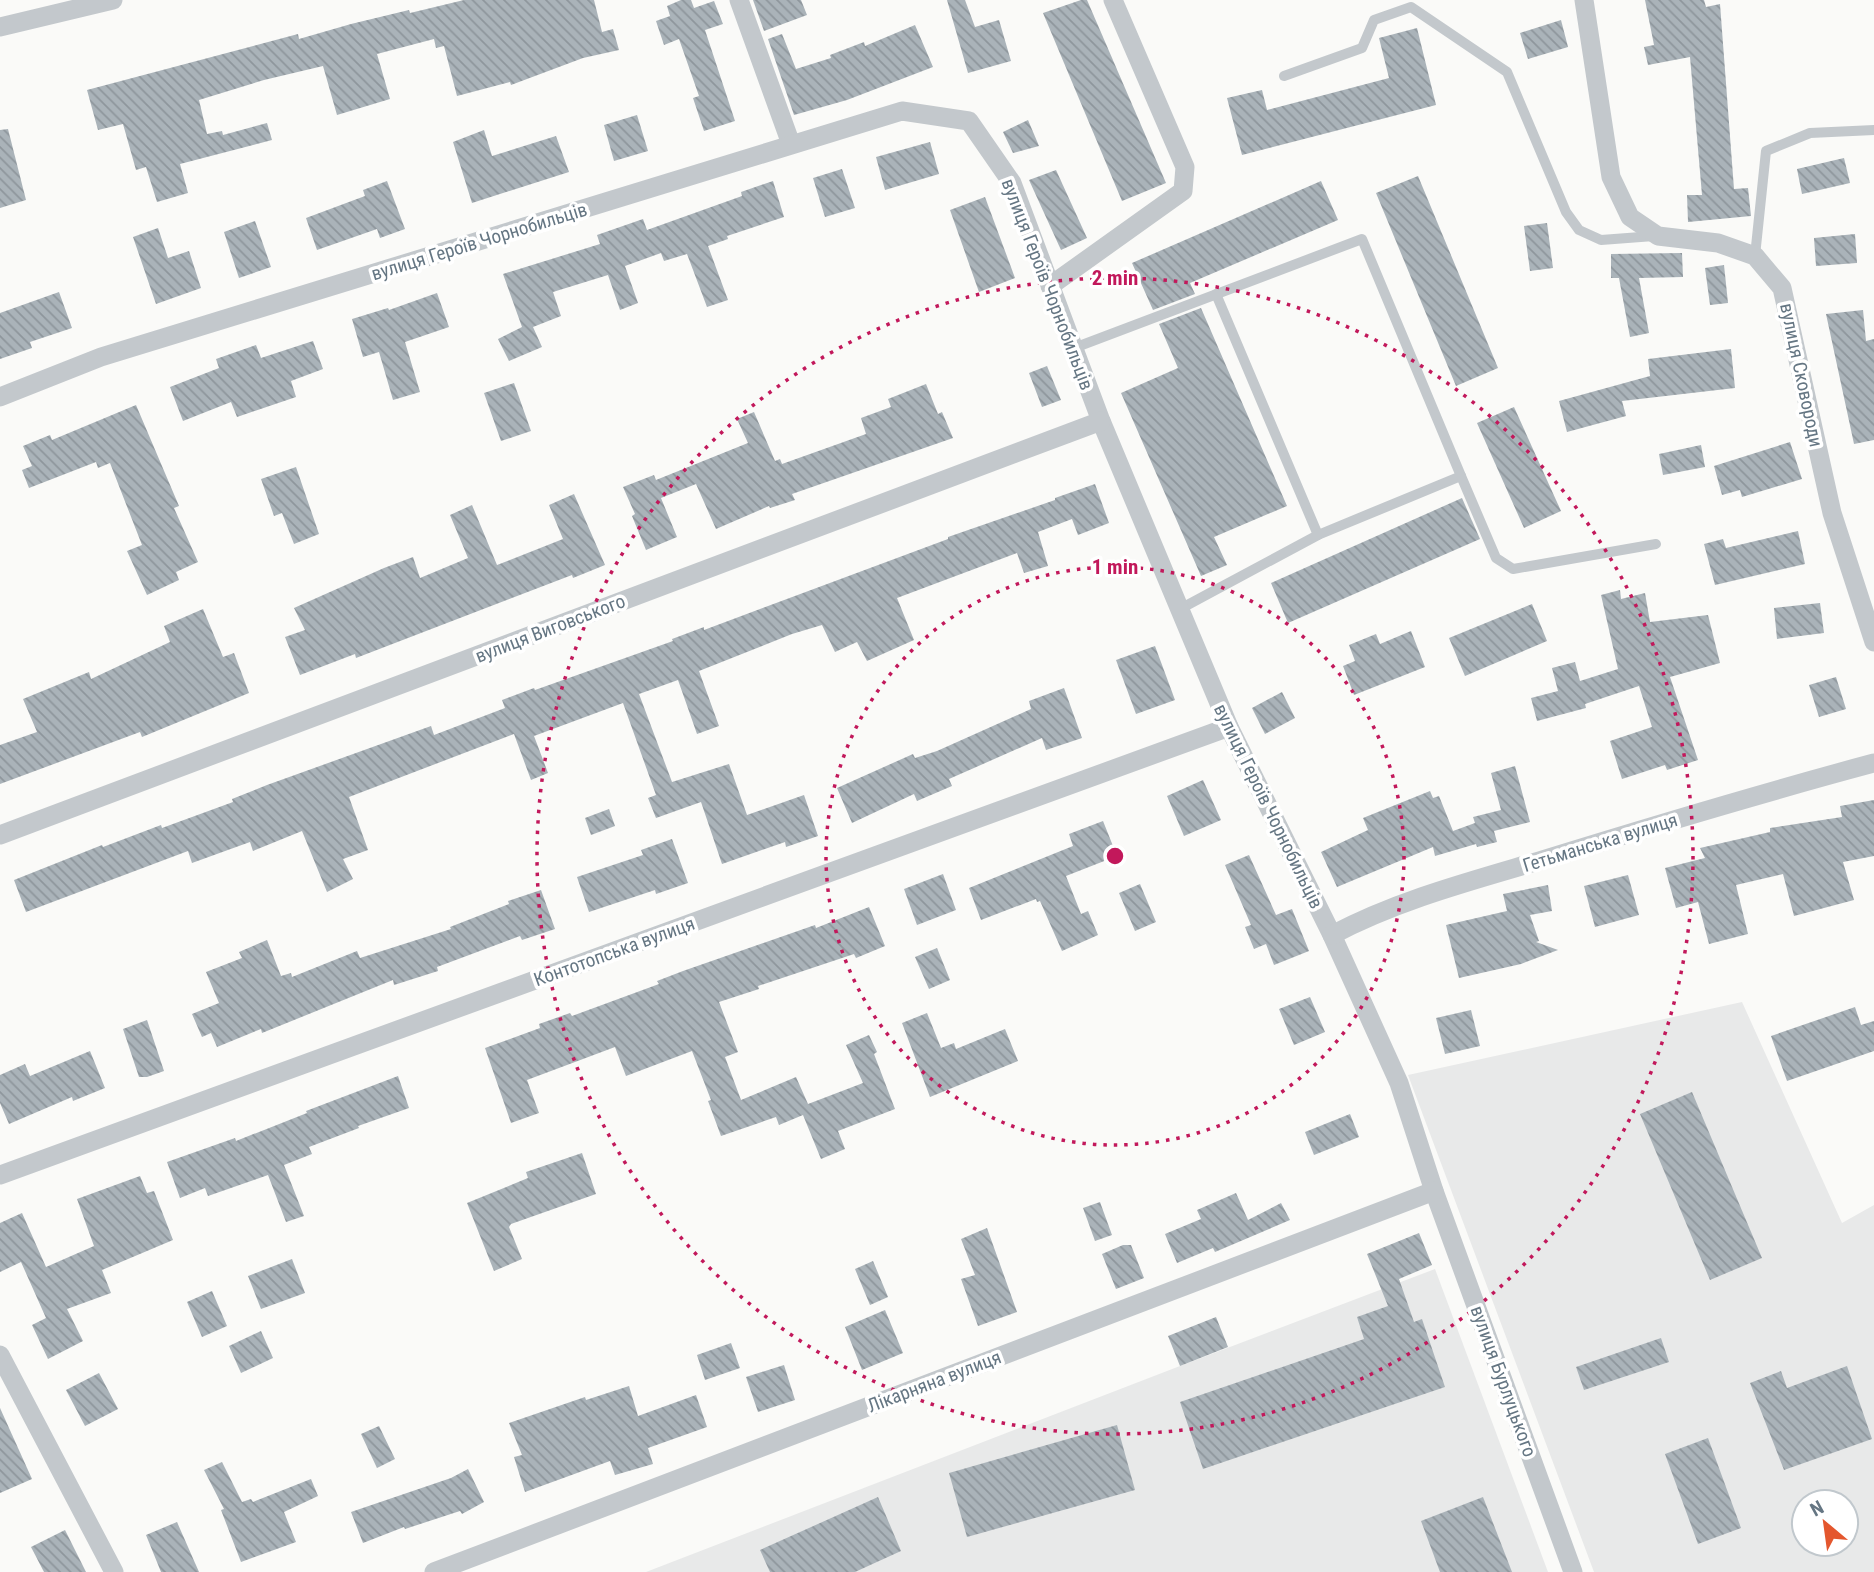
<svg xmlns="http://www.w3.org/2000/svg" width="1874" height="1572" font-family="'Roboto Condensed',sans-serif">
<defs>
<pattern id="building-back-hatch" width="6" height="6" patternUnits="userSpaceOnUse" patternTransform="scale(1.75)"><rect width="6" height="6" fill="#aab3b9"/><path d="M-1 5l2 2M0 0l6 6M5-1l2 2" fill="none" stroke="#8e969c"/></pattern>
</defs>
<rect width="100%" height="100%" fill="#fafaf8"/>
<g fill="#e8e9e9" fill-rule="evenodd">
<path d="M1742,1002L1842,1223L1874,1205V1572H1594L1408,1075ZM1804,1502H1846V1544H1804Z"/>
<path d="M1435,1269L1548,1572H646L1180,1366Z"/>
</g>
<g fill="url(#building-back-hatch)">
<path d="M464,0H594L602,32L613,29L619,50L583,58L511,85L510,82L457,96L444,46L436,48L434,39L377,54L390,99L337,115L323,66L264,80L199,100L207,134L222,131L223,135L267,123L272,140L180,164L188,193L157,202L146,167L136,170L123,124L98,130L87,90L298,34L299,39L351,24L409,10L410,13Z"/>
<path d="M681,0H691L694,8L714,1L723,24L705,30L735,121L704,131L693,98L699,96L679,39L664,45L656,21L670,16L667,6Z"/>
<path d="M753,0H801L807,15L764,31Z"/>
<path d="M947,0H965L975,27L999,20L1011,61L968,73Z"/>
<path d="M1081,0H1087L1166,183L1122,201L1043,13Z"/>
<path d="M1645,0H1704L1706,7L1720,4L1734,189L1748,188L1751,216L1688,222L1687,195H1702L1690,57L1648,65L1644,47L1654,45Z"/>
<path d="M1561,20L1568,47L1528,59L1520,33Z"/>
<path d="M915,25L933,67L847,100L794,115L768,39L782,34L796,69L831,58L830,55L864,42L865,46Z"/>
<path d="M1417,28L1436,105L1242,155L1227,98L1262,90L1267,110L1389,78L1379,38Z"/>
<path d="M637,115L648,151L614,161L604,125Z"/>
<path d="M1028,120L1039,146L1013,153L1003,132Z"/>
<path d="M8,129L26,200L0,208V130Z"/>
<path d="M484,130L492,156L556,136L569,172L472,203L453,142Z"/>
<path d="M930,142L939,174L885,190L876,157Z"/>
<path d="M1844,158L1850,183L1802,194L1797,169Z"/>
<path d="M842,169L855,208L825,217L813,178Z"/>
<path d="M1056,170L1087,238L1061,250L1029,180Z"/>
<path d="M1418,176L1498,368L1456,386L1376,193Z"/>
<path d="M387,181L405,229L380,238L377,229L317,250L306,218L365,196L363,190Z"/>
<path d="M773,181L784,217L727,236L728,239L708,246L728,300L707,307L687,254L664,261L661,253L625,266L638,303L620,310L608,275L553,292L561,316L533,327L542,347L509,361L498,339L522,327L503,274L600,244L597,235L643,219L647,230L742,196L741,192Z"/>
<path d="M1321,181L1338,220L1190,283L1195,294L1153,310L1132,263Z"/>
<path d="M985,197L1015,278L979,292L950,210Z"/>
<path d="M255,221L271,267L239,278L224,232Z"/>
<path d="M1547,223L1553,268L1530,271L1524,226Z"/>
<path d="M158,228L168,258L189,251L201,288L156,304L133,237Z"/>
<path d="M1855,234L1857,263L1816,266L1814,238Z"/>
<path d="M1682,253L1683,277L1639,278L1649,333L1630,337L1619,278H1611V254Z"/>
<path d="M1724,265L1728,303L1710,305L1705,268Z"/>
<path d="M59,292L72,328L30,342L32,348L0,359V313Z"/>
<path d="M437,293L449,327L405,342L420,392L393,400L379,352L363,357L352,319L388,308L389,310Z"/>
<path d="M1201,308L1287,506L1214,537L1227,565L1201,576L1121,393L1178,368L1159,324Z"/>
<path d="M1863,310L1866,341L1874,339V440L1854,444L1826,314Z"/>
<path d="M313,341L323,369L291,381L296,397L237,417L231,402L183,421L170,387L219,368L216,359L256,345L261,358Z"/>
<path d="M1731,349L1735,388L1622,401L1626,416L1567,432L1559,401L1650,376L1648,359Z"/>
<path d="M1047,366L1061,400L1042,407L1029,373Z"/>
<path d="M514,383L531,431L501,441L484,393Z"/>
<path d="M926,384L938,414L942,412L953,438L792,494L795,500L770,508L769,506L716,529L696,484L661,498L677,537L646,550L632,516L635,514L623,487L654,475L656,480L748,443L737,419L754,412L775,461L780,459L782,464L866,434L861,418L891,407L888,399Z"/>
<path d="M136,405L179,506L174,508L198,562L176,572L179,580L147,595L127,551L142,545L110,463L98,468L96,462L29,488L22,470L32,466L23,446L50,435L52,440Z"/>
<path d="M1514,407L1561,511L1524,528L1477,423Z"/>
<path d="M1790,442L1802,479L1742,497L1740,490L1722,495L1714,466Z"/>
<path d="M1701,445L1705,467L1663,475L1659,454Z"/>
<path d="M296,467L319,534L294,544L282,513L274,516L261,479Z"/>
<path d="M1095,484L1109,523L1078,535L1072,519L1038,532L1048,566L1024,573L1017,553L897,598L914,640L867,661L857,642L835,652L822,625L792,634L699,671L719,726L697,734L678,680L639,694L672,782L729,764L747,815L804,795L818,836L786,847L785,842L722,864L701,802L656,818L648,798L656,795L623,703L534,736L548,773L531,780L514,734L349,797L368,850L343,859L353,879L327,892L302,831L253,851L250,842L192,863L188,851L26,912L14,880L102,845L103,847L161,825L162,828L233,802L232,799L267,785L431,726L434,735L505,708L502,700L534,688L535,690L673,641L672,639L704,627V630L948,539V537L1055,500V498Z"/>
<path d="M574,494L605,565L573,578L572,575L356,658L355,654L300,675L285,637L305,630L294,608L384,568L413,557L420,578L468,558L450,515L472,505L497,565L563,539L549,505Z"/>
<path d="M1462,498L1480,539L1288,623L1271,583Z"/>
<path d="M1798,531L1805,564L1715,585L1704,544L1723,539L1726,548Z"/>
<path d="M1620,590L1621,599L1645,593L1650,622L1708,615L1720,663L1670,677L1698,760L1667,770L1665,765L1622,779L1610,741L1652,727L1639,686L1585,704L1586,708L1537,721L1531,698L1558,691L1552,668L1575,662L1580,681L1618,669L1601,595Z"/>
<path d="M1820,603L1824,633L1777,639L1774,608Z"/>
<path d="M1532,604L1547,641L1465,676L1449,638Z"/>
<path d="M203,609L223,657L234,653L249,693L142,737L140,732L0,784V745L37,732L23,699L89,672L91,679L170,642L164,626Z"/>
<path d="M1411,631L1425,667L1354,695L1343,666L1355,661L1349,645L1376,634L1380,644Z"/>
<path d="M1155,646L1175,700L1136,714L1116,660Z"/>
<path d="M1836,677L1846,709L1819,717L1809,685Z"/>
<path d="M1064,688L1082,738L1046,750L1042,738L949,779L952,786L917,801L914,794L852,823L837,788L913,754L915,758L937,751L1031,709L1029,701Z"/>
<path d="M1282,692L1295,718L1265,734L1252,708Z"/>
<path d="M1515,766L1530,822L1494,831L1497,842L1477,847L1476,844L1435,856L1433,847L1337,887L1321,852L1368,830L1363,818L1430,791L1433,798L1439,796L1453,831L1475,823L1473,817L1501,810L1491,773Z"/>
<path d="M1203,780L1221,820L1184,836L1167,796Z"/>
<path d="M1874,800V856L1843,862L1854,900L1794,916L1783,874L1736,885L1748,934L1709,944L1698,902L1676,908L1665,868L1705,858L1700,848L1770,832V828L1842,817L1840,806Z"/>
<path d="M609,809L615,826L591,835L585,818Z"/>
<path d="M1103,821L1117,856L1066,876L1081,914L1088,911L1098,935L1062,951L1040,901L1037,902L1036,899L981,920L969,888L1073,846L1069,834Z"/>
<path d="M672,839L688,883L656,894L655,890L589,912L577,877L643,855L641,850Z"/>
<path d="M1249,855L1276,915L1292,909L1309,951L1274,965L1266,944L1254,949L1245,927L1251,925L1225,865Z"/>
<path d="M943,874L956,910L917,925L904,889Z"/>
<path d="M1628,875L1639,915L1595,927L1584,886Z"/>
<path d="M1140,884L1156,922L1135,931L1119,893Z"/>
<path d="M1548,885L1552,911L1530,915L1539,941L1536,942L1558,950L1521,964L1459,978L1446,925L1507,911L1503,894Z"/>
<path d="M541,890L555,929L522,940L520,936L437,967L438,971L394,985L393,980L262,1033L261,1029L217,1047L211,1033L202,1037L192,1014L219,1003L206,972L242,958L239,952L267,940L281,976L291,973L292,977L357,951L360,958L451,929L450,927L509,904L508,901Z"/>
<path d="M869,907L885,946L856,958L854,954L758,986L759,989L719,1002L738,1052L725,1057L741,1100L796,1077L808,1104L863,1083L846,1045L869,1035L877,1052L874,1054L895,1109L838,1131L845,1149L821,1159L803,1115L779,1125L776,1117L721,1136L708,1101L711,1100L692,1051L626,1076L615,1047L527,1080L539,1113L511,1123L485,1048L540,1028L539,1024L570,1013L572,1016L659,984L657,981L683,971L815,925L816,928Z"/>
<path d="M937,948L950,980L929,989L915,957Z"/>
<path d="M1310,997L1325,1032L1294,1045L1279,1009Z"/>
<path d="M1855,1007L1861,1025L1874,1021V1051L1787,1081L1771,1036Z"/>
<path d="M1471,1010L1480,1046L1445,1054L1436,1018Z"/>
<path d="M927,1013L941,1048L954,1043L956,1049L1005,1029L1018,1061L930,1097L902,1023Z"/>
<path d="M147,1020L164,1071L147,1077H139L123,1029Z"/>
<path d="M90,1051L105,1088L73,1101L72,1097L9,1124L0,1103V1075L25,1064L30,1076Z"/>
<path d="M398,1076L409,1108L358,1126L359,1128L309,1147L312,1154L284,1165L304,1216L286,1222L268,1175L208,1196L205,1188L180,1198L167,1162L235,1138L236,1141L307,1113L306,1111Z"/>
<path d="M1692,1092L1762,1258L1710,1280L1640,1114Z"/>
<path d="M1350,1114L1359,1137L1314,1155L1305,1132Z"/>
<path d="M582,1153L596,1194L511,1224L509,1227L522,1259L494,1271L467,1203L528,1178L526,1172Z"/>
<path d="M140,1176L147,1193L154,1191L173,1240L102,1270L111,1293L67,1309L83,1341L48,1359L32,1325L46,1318L21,1262L0,1272V1223L22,1213L46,1267L94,1246L77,1199Z"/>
<path d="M1236,1193L1248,1220L1281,1203L1290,1220L1215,1252L1213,1248L1177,1263L1165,1234L1201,1219L1197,1210Z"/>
<path d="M1100,1202L1112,1235L1095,1241L1083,1208Z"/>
<path d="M987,1228L1017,1312L978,1326L961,1279L975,1275L961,1239Z"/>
<path d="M1419,1233L1432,1265L1399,1279L1414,1322L1422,1319L1445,1387L1203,1469L1180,1402L1364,1339L1357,1317L1388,1306L1367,1254Z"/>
<path d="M1123,1245H1131L1144,1278L1116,1289L1102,1254Z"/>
<path d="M292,1259L305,1293L261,1309L248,1276Z"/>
<path d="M873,1261L888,1297L870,1305L855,1269Z"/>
<path d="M212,1291L227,1326L202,1337L187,1302Z"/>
<path d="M885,1310L903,1353L862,1370L845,1327Z"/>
<path d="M1216,1317L1228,1347L1180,1366L1168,1336Z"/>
<path d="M261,1331L273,1358L241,1373L229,1346Z"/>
<path d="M1661,1338L1669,1362L1584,1390L1576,1367Z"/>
<path d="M731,1343L740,1368L705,1380L697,1355Z"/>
<path d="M784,1365L795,1400L758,1412L746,1377Z"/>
<path d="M1847,1366L1872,1439L1784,1470L1750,1383L1781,1371L1787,1388Z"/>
<path d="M99,1373L118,1409L85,1426L66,1390Z"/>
<path d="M629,1386L638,1416L696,1395L707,1427L648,1448L653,1464L615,1475L610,1461L525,1492L514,1457L522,1455L509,1423L585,1397L586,1400Z"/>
<path d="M0,1408L32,1479L0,1493Z"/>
<path d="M1117,1425L1135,1490L967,1537L949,1473Z"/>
<path d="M379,1426L395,1459L377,1468L361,1434Z"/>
<path d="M1708,1438L1741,1528L1698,1544L1665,1454Z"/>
<path d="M222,1462L242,1502L251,1499L253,1502L311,1479L318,1496L284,1512L296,1542L241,1562L221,1510L224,1509L204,1470Z"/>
<path d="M468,1469L484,1502L462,1514L460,1511L405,1529L404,1527L363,1543L351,1512L451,1478Z"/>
<path d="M878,1497L901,1551L855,1572H770L760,1550Z"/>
<path d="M1483,1497L1512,1572H1440L1421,1521Z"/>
<path d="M177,1522L199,1572H161L146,1535Z"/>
<path d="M65,1530L86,1572H44L31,1547Z"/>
</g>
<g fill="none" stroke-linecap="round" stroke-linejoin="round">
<g stroke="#c3c8cc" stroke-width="10">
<path d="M1284,76L1362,48L1374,20L1411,7L1507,72L1566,212L1579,230L1601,240L1654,236"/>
<path d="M1755,256L1766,151L1810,133L1874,130"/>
<path d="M1216,294L1318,535"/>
<path d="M1074,348L1362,239L1461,476L1318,535L1180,609"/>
<path d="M1461,476L1496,558L1513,569L1656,544"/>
</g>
<g stroke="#c3c8cc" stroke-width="19">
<path d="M739,0L791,144"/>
<path d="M1584,0L1611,177L1630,217L1658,236L1718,243L1755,256L1782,288L1832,513L1874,642"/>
<path d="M0,27L113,0"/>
<path d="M1050,286L1183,191L1185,167L1113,0"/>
<path d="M0,397L101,357L902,111L969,121L1012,183L1101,421L1229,727L1332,935L1399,1083L1434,1191L1573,1572"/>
<path d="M0,835L1101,421"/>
<path d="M1332,935C1398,900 1471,881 1542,860C1652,826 1762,793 1874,763"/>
<path d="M0,1175L1229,727"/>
<path d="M0,1355L114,1572"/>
<path d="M434,1572L1434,1191"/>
</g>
</g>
<g fill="none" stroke="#c2185b" stroke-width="3.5" stroke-dasharray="3.5 7">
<circle cx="1115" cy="856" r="289"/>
<circle cx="1115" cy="856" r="578"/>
</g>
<g text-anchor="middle" stroke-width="7" stroke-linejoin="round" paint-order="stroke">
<g font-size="19" fill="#657683" stroke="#fff">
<text transform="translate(479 241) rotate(-17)" y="7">вулиця Героїв Чорнобильців</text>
<text transform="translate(1048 284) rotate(69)" y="7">вулиця Героїв Чорнобильців</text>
<text transform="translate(1802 375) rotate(78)" y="7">вулиця Сковороди</text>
<text transform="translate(550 628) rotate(-21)" y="7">вулиця Виговського</text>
<text transform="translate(1269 806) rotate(64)" y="7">вулиця Героїв Чорнобильців</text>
<text transform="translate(1600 842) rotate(-17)" y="7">Гетьманська вулиця</text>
<text transform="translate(614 951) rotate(-20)" y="7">Контотопська вулиця</text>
<text transform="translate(934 1381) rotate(-21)" y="7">Лікарняна вулиця</text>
<text transform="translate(1504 1381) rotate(70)" y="7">вулиця Бурлуцького</text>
</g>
</g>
<circle cx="1115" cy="856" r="10" fill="#c2185b" stroke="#fff" stroke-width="3.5"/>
<g font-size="21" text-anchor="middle" font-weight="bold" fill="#c2185b" stroke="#fff" stroke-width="7" stroke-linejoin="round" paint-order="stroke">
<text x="1115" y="285">2 min</text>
<text x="1115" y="574">1 min</text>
</g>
<g transform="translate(1825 1523) rotate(331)"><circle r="33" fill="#ffffff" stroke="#c1c8cd" stroke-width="2"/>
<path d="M0-5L12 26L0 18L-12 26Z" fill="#e4572e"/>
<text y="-10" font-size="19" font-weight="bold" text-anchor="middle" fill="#657683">N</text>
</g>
</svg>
